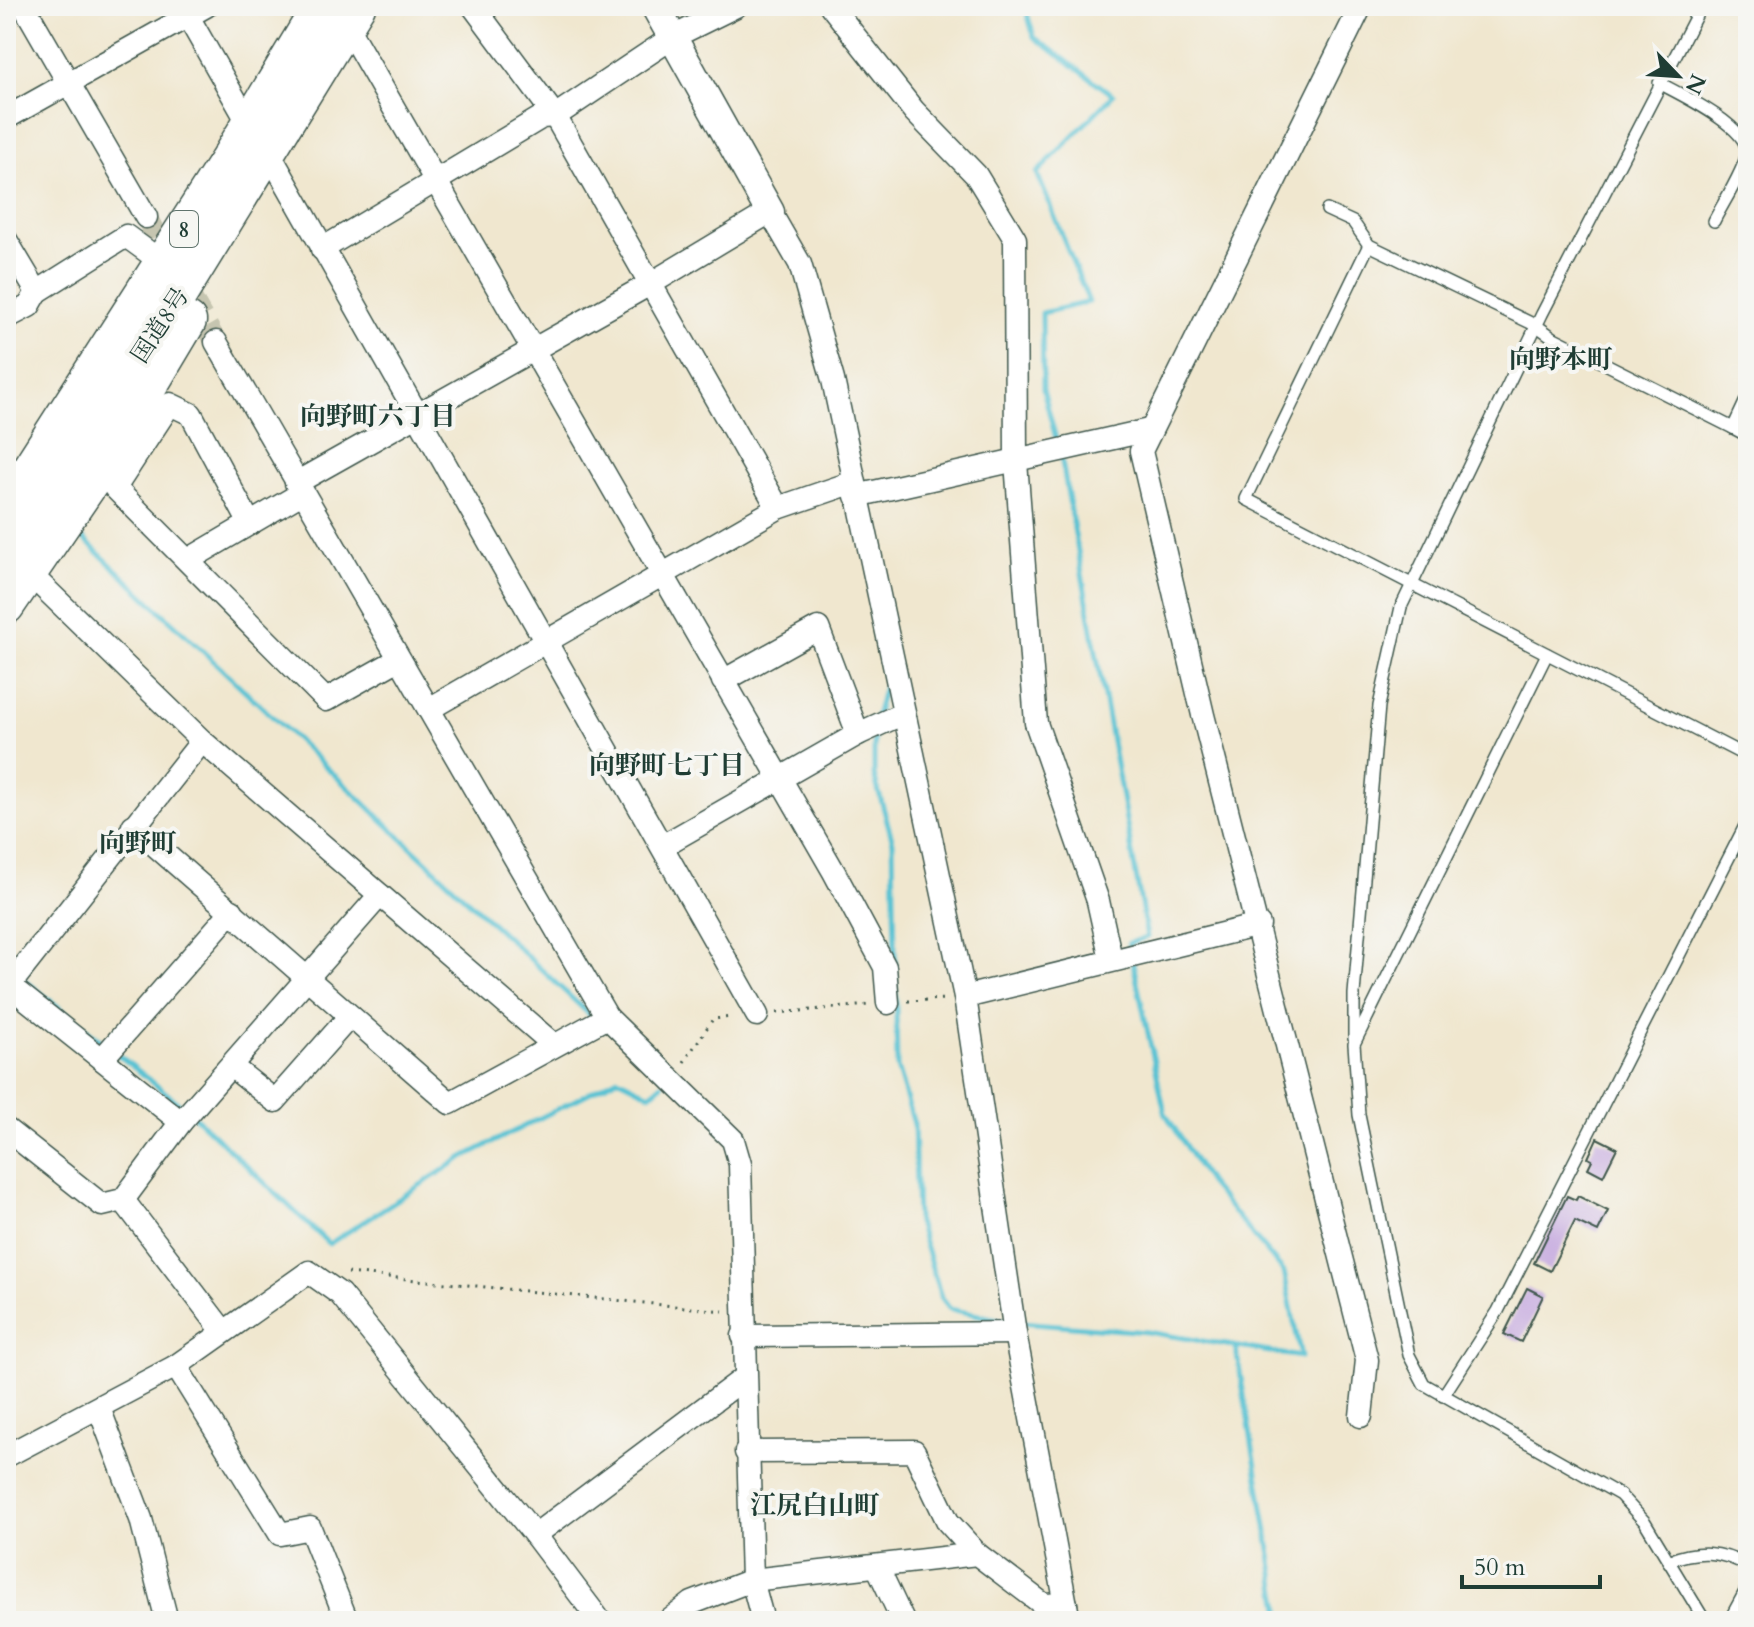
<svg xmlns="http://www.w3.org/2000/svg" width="1754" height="1627" font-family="Cardo,'Noto Serif JP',serif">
<rect width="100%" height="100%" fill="#f6f6f2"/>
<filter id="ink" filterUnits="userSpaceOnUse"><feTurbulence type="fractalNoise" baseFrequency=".0125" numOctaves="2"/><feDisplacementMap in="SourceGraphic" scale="16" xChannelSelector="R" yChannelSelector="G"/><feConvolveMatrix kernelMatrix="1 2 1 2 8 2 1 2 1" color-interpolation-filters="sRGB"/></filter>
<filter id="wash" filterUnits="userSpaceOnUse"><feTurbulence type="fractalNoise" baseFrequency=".006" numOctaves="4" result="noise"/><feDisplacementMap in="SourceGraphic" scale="32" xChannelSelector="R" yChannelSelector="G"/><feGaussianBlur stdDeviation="1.8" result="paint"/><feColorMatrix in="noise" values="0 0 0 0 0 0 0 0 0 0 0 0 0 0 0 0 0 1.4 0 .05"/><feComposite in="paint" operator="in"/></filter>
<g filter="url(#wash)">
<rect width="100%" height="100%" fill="#f0e7cf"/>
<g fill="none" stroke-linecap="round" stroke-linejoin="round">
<g stroke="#58c2d3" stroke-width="5">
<path d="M1025,6L1034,37L1113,95L1037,173L1089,302L1042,313L1043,389L1057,443"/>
<path d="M1061,456L1147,937L1129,943L1130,949"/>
<path d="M74,530L594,1019"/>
<path d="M875,720L884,686"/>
<path d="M874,734V775L893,842L897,1067L914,1124L917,1219L941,1297L950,1309L1007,1321"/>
<path d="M22,978L105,1044"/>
<path d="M116,1053L186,1109"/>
<path d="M194,1116L329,1244L462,1158L618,1078L650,1094L662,1084"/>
<path d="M1021,1322L1147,1332L1301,1357L1284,1272L1209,1183L1165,1113L1133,963"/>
<path d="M1236,1348L1282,1621"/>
</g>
</g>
<g id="blocks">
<g fill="#c8ade0">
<path d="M1597,1138L1617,1148L1603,1176L1588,1168L1592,1160L1588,1158Z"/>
<path d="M1567,1196L1576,1200L1578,1196L1608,1211L1598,1232L1575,1221L1550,1271L1534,1263Z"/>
<path d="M1527,1288L1543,1296L1521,1342L1504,1334Z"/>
</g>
</g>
</g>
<g filter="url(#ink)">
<use href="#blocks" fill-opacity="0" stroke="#3e564b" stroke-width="2"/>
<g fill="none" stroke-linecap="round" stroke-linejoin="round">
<g stroke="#c6c5b0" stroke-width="22" stroke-dasharray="22 11" stroke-linecap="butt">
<path d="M146,217L172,264"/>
<path d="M191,298L216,342"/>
</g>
<defs>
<g id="service">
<path d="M1738,6L1748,11"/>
<path d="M1659,83C1680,94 1747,126 1747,152C1746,167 1722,205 1714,221"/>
<path d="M1327,210L1353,222L1369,245L1537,326L1554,338L1733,428"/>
<path d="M1369,245L1246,499L1748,757"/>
<path d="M1748,396L1733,428L1748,436"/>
<path d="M1547,654L1354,1044L1359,1115L1409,1355L1424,1384L1620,1495L1645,1522L1705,1621"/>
<path d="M1354,1039V994L1379,706L1401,607L1542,314L1701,6"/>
<path d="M1443,1396L1498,1311L1748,820"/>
<path d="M1668,1561C1697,1550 1720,1550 1748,1566"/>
<path d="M1729,1621L1748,1586"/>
</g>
<g id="minor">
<path d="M24,6L146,217"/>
<path d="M182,6L249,124"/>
<path d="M473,6L555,116L778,508"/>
<path d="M831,6L914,111L976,175L1015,239L1016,462L1036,723L1098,901L1111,959"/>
<path d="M1361,6L1141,451L1203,715L1367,1360L1361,1416"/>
<path d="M346,25L834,872L885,967L888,1003"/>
<path d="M6,118L206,6"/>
<path d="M268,151L757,1015"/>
<path d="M6,240L37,292L29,306L6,318"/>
<path d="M322,249L542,117L555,116L673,37L736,6"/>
<path d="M37,292L126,236L148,252"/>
<path d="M216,342L607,1017L733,1140L740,1164L752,1580L763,1621"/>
<path d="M296,483L650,284L770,212L800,264L833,380L965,997L1015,1333L1069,1621"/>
<path d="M856,496L1149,430"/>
<path d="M249,522L191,414L170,404L115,488L326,700L399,659"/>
<path d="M188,560L302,493"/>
<path d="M29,573L202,741L380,895L181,1122"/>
<path d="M723,681L818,628L858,734"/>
<path d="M429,709L778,508L854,482"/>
<path d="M133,826L450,1103L607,1017"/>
<path d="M664,845L858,734L904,713"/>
<path d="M380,895L554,1045"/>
<path d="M6,983L181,1122L123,1200L102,1205L6,1129"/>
<path d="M9,986L202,741"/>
<path d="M965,997L1259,925"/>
<path d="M102,1059L232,911"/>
<path d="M231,1066L275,1101L350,1016"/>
<path d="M123,1200L223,1331"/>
<path d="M743,1336L1015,1333"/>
<path d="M176,1366L280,1534L310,1528L347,1621"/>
<path d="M99,1408L141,1519L167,1621"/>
<path d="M746,1452L914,1451L948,1522L977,1554"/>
<path d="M6,1456L176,1366L309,1272L340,1294L535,1535L600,1621"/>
<path d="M535,1535L743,1379"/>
<path d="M877,1566L903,1621"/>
<path d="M669,1621L692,1603L752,1580L977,1554L1044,1605L1066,1604"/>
</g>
<path id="tertiary" d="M655,6L770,212"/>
<g id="trunk">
<path d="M6,506L227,162L321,6"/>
<path d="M6,557L167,314L357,6"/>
<path d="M6,606L99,470L188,321"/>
</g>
</defs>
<use href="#service" stroke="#3e564b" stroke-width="14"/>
<use href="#minor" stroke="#3e564b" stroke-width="25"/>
<use href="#tertiary" stroke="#3e564b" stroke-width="31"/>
<use href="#trunk" stroke="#3e564b" stroke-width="39"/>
<g stroke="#3e564b" stroke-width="3" stroke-dasharray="2 6" stroke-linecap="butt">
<path d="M908,1001L945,999"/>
<path d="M777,1013L869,1005"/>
<path d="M684,1062L713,1019L733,1017"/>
<path d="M348,1273L723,1311"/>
</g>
<use href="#service" stroke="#fff" stroke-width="11"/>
<use href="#minor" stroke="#fff" stroke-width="22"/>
<use href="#tertiary" stroke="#fff" stroke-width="28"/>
<use href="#trunk" stroke="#fff" stroke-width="36"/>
</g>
</g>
<g text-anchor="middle" stroke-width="8" stroke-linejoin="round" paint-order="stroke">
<rect fill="#f6f6f2" stroke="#60746d" stroke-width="2" x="170" y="211" width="28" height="36" rx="6"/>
<g font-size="22" font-weight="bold" fill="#1f3d34">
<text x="184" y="237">8</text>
</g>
<g font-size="24" fill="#1f3d34" stroke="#f6f6f2">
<text transform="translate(160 325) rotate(-57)" y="8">国道8号</text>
</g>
<g font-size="26" font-weight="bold" fill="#1f3d34" stroke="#f6f6f2">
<text x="1561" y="368">向野本町</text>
<text x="378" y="425">向野町六丁目</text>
<text x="667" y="774">向野町七丁目</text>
<text x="138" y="852">向野町</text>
<text x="815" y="1514">江尻白山町</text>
</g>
</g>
<rect width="1754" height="1627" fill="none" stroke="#f6f6f2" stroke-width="32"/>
<g transform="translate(1678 76) rotate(115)" stroke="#f6f6f2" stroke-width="6" paint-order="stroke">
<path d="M0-6L14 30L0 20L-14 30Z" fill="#1f3d34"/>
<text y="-12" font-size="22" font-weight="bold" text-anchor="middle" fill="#1f3d34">N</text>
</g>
<path d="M1462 1575v12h138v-12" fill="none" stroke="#1f3d34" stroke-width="4"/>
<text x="1474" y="1575" font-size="24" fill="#1f3d34" stroke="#f6f6f2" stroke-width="6" paint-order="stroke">50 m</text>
</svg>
